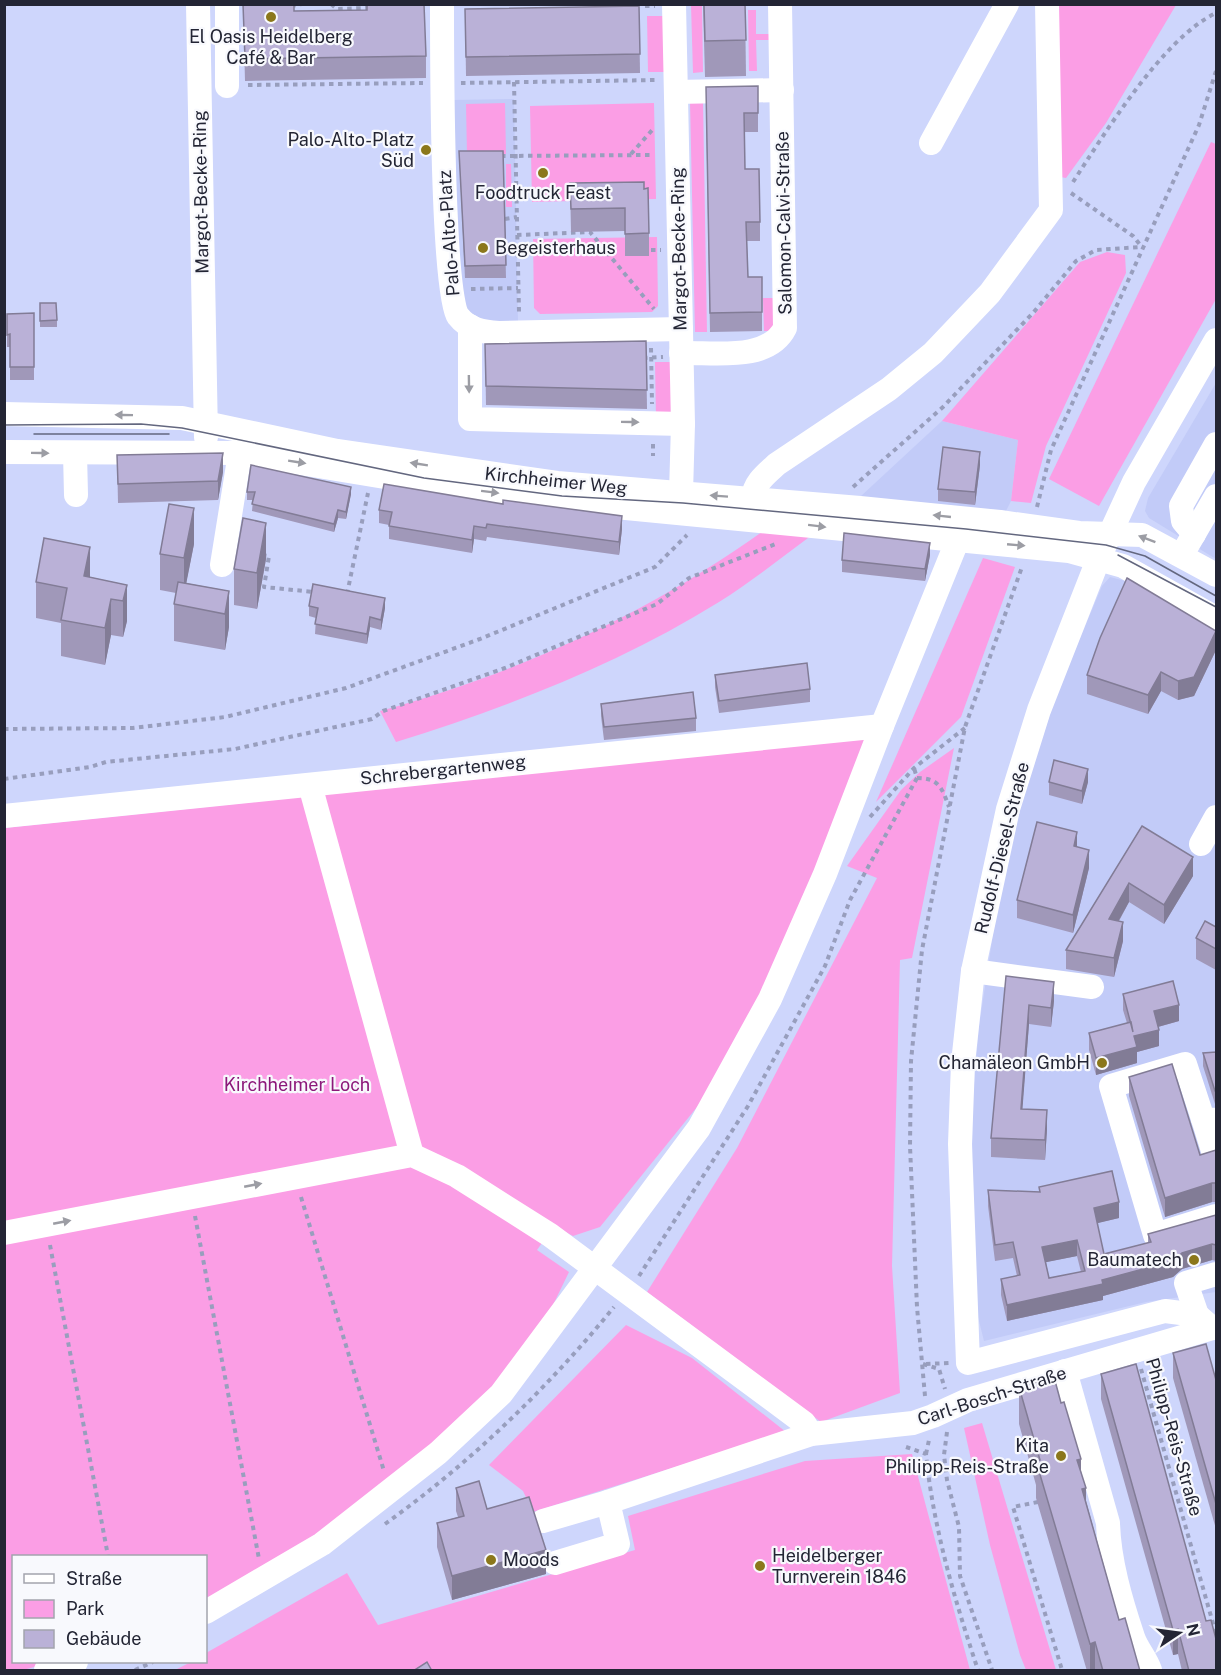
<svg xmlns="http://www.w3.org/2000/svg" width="1221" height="1675" font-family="'Public Sans',sans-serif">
<rect width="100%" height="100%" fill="#ced6fc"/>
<g fill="#c2cbf8">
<path d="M514,99L518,323L484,324L461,313L453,100Z"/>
<path d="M1216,383V559L1149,518L1145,511L1148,498Z"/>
<path d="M942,421L1018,440L1011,501L1006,511L860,497Z"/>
<path d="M1110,577L1137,584L1216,629V1292L1146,1302L984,1341L977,1313L972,1159L973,1097L979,1026L997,908L1019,808L1057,693L1102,586Z"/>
</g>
<g fill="#fb9ee5">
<path d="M691,5H702L703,72L693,73Z"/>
<path d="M1056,5H1176L1106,123L1066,178L1060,177Z"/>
<path d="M748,10H756V34H772V40H756L757,71H749Z"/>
<path d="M647,16H664L665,72H648Z"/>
<path d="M690,101H703L707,332H695Z"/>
<path d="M505,103L506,154L467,155L466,104Z"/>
<path d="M654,103L656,199L532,202L530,106Z"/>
<path d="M1211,142L1216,144V299L1099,506L1049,479Z"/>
<path d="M506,164H511L512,207H506Z"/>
<path d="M657,237L658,306L652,312L540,314L534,308L533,239Z"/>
<path d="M1107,252L1125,255L1126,273L1046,446L1031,503L1011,501L1018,440L942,421L1080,262Z"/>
<path d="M763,298H776V321L771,331H764Z"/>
<path d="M655,362H671L672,418H656Z"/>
<path d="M777,521L812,535C781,558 751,582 719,602C619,664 508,707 396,742L380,711C523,672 658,609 777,521Z"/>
<path d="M983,558L1015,567L961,717L876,802Z"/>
<path d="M865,738L806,907L735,1060L600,1227L573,1236L554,1226L537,1250L569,1272L553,1305L480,1405L308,1545L206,1605V1556H14V1662H53L23,1670H4V828Z"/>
<path d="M954,748L912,958L900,960L892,1266L900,1393L821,1422L647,1292L737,1148L877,878L847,866L901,790L920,772Z"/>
<path d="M626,1325L692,1358L786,1432L533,1512L523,1491L489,1465Z"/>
<path d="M982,1423L1056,1670H1026L1020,1655L990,1545L964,1428Z"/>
<path d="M912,1454L970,1670H175L191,1662H206V1653L347,1573L378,1625L635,1550L628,1516L805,1461Z"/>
</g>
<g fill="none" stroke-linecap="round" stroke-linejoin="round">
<g stroke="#989ebd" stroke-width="4" stroke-dasharray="4.5 4.5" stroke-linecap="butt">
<path d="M331,4L337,9L367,8"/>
<path d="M291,6L302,4"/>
<path d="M645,6H655"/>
<path d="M514,82L519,312"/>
<path d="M461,83L657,80"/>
<path d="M248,85L423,83"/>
<path d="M631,154L654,128"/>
<path d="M501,156L653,155"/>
<path d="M1073,182C1105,133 1163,38 1216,13"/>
<path d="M1071,193L1133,236L1141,246"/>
<path d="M505,219L517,217"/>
<path d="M517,235L590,232L654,309"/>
<path d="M651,250H661"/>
<path d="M471,289L518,288"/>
<path d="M651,348L652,404"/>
<path d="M643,358L663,357"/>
<path d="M653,444V456"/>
<path d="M853,487L943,407L1033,313L1076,261L1096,250L1141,247"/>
<path d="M1037,507L1051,450L1199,125L1216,71"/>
<path d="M262,555L269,556L264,587L314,592"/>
<path d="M347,594L368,493"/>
<path d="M4,729L133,728L225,717L346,688L480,639L655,567L687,535"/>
<path d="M917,778C939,778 942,788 949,807"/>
<path d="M4,779L90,767L106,762L235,749L372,719L383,711L505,668L657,604L689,578L778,543"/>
<path d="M870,817L914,768L965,728"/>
<path d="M301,1197L384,1471"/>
<path d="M195,1216L259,1559"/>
<path d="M50,1245L108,1556"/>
<path d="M639,1276L748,1106L825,966L850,900L917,778L914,768"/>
<path d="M923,1364L939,1369L945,1389"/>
<path d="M926,1364L949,1363"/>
<path d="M1141,1369L1216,1634"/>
<path d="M925,1396L917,1307L910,1146L911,1061L922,950L965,727L1022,567"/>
<path d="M947,1432L944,1455L947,1480L959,1527L960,1576L992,1670"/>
<path d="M906,1447L926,1454C933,1527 955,1601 978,1670"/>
<path d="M926,1454L929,1440"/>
<path d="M1038,1502L1013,1507L1062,1670"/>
<path d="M385,1524C470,1463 547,1389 614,1307"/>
<path d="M135,1670L153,1662"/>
</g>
<g stroke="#fff" stroke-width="24">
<path d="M198,4L206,437"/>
<path d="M227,4V86"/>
<path d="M442,4C442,47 442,295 458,316C469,330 483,332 499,333L681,329"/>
<path d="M674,4L683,424L681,493"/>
<path d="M676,92L782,90"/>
<path d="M931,143L1007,4"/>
<path d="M470,326V419L683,424"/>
<path d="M681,353C714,352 768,362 785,328L780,4"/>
<path d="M4,414L182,418L337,451L557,483L860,508L1000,522L1079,533L1142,535L1216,575"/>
<path d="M4,452L240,453L427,484L564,502L1069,551L1123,566L1216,618"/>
<path d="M75,453L76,495"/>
<path d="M753,498C754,483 766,474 777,464L889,389L933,353L990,293L1051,210L1047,4"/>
<path d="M1194,534L1183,521L1181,506L1216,444"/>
<path d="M1187,546L1216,496"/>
<path d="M222,565L240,453"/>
<path d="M310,785L412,1155"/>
<path d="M4,816L882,726"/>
<path d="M1201,844L1216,817"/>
<path d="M973,971L1092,987"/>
<path d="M1203,1119L1213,1151"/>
<path d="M1216,1120L1203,1119L1185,1064L1111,1086L1155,1235L1216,1216"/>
<path d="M4,1233L412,1155L457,1176L550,1235L804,1423L811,1434"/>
<path d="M1197,1315L1186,1283L1216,1274"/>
<path d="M1212,1328L1197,1315L1165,1311L968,1363L960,1144L963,1063L973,971L1008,809L1039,710L1098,560L1134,482L1216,340"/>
<path d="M1065,1371L1108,1523C1109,1561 1121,1601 1133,1637C1137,1649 1146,1658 1150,1670"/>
<path d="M608,1502L811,1434L913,1423L933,1416L968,1400L1216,1327"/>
<path d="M543,1521L608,1502L618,1544L555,1563"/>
<path d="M206,1612L322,1544L438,1453L501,1394L699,1128L770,999L825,874L882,726L958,539"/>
<path d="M46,1670L76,1662"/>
</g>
<g stroke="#63677f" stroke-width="1.5">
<path d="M4,425L141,424L182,428L424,478L562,496L683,503L966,529L1106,545L1145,556L1216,596"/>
<path d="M34,434H169"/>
<path d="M1118,555L1216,607"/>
</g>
</g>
<g fill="#a098b9" fill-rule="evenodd">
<path d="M243,4L294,11L367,10L426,56V78L245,81Z"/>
<path d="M703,4H745L746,76L705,77Z"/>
<path d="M639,6L640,73L466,76L465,9Z"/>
<path d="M758,86V132H745V169L760,222V241H747L748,277H762V331L710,332L706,106Z"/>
<path d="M459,151H503L506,278H465Z"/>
<path d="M570,183L644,189L649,233V256H625V231L571,232Z"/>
<path d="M40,303L57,320V327H40Z"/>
<path d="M34,313V380H10V347H7V314Z"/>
<path d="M646,341L647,409L486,405L485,344Z"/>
<path d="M117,455L223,472L218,500L118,503Z"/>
<path d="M980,465L975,505L938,501V489Z"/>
<path d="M247,492L351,494L346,519L338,518L334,532L252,511L253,500H247Z"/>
<path d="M379,510L622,529L619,555L487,537L486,541L474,539L472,553L389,539V525L379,523Z"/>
<path d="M194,544L186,583L229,591V627L225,650L174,641V604L176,593L160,590V554Z"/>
<path d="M930,555L925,581L842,572V560Z"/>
<path d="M266,559L257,609L234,605V569Z"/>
<path d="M90,577L127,585V621L123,637L111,635L105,665L61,656V623L36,618V582Z"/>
<path d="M309,606L385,608L381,630L370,627L367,644L315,634L316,618L309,616Z"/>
<path d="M1216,650L1194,696L1178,700L1161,691L1148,714L1087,694V675Z"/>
<path d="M715,675L810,689V702L719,713L715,687Z"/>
<path d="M601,704L696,718V731L604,740L601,716Z"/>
<path d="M1049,782H1088L1082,804L1049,795Z"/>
<path d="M1142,826L1193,876L1164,924L1129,902L1119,921L1123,941L1114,977L1066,969V950Z"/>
<path d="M1077,847L1089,868L1073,933L1017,918V900Z"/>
<path d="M1216,927V970L1196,959V938Z"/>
<path d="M1006,976L1054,1001L1051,1027L1029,1024L1022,1109L1047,1129L1045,1160L991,1157V1138Z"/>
<path d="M1123,994L1179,1021L1158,1027L1159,1046L1137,1052V1063L1096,1075L1089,1050V1033L1127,1023L1123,1010Z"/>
<path d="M1216,1052L1215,1104L1203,1066V1053Z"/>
<path d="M1129,1077L1200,1155L1216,1150V1202H1212L1165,1217L1129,1096Z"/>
<path d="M1039,1187L1119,1218L1097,1223L1104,1254L1148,1243V1234L1216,1215V1261L1212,1260L1182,1269L1173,1277L1103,1296V1300L1007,1321L1001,1295V1279L1017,1276L1013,1258L995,1261L988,1206V1190L1039,1192ZM1077,1256L1081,1272L1049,1278L1046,1262Z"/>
<path d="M1173,1353L1216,1380V1529L1173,1378Z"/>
<path d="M1101,1374L1206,1621L1216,1671H1182L1178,1654L1173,1655L1101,1399Z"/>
<path d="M1019,1387L1081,1471L1086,1501L1119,1620L1140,1671H1087L1036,1498V1485L1019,1424Z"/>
<path d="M456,1488L487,1509L546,1574L452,1600L437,1547V1523L458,1517L456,1511Z"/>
</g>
<g fill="#827c96">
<path d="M980,452V465L975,505V492Z"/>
<path d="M223,453V472L218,500V481Z"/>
<path d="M351,487V494L346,519V512Z"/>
<path d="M194,508V544L184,595V558Z"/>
<path d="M338,510V518L334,532V524Z"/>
<path d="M622,516V529L619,555V542Z"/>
<path d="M266,523V559L257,609V573Z"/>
<path d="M474,526V539L472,553V540Z"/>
<path d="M930,543V555L925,581V569Z"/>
<path d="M90,547V583L84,576Z"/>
<path d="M127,585V621L123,637V601Z"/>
<path d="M229,591V627L225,650V614Z"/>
<path d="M385,598V608L381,630V620Z"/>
<path d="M111,599V635L105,665V628Z"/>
<path d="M370,617V627L367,644V634Z"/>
<path d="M1216,631V650L1194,696L1178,700V681Z"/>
<path d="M1161,672V691L1148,714V695Z"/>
<path d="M1088,769V782L1082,804V791Z"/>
<path d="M1077,832V850L1074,846Z"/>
<path d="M1089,850V868L1073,933V915Z"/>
<path d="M1193,857V876L1164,924V905Z"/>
<path d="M1129,883V902L1109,938V919Z"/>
<path d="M1123,922V941L1114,977V958Z"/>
<path d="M1054,982V1001L1051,1027V1008Z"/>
<path d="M1029,1005V1024L1021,1128V1109Z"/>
<path d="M1179,1005V1021L1154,1028V1011Z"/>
<path d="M1159,1030V1046L1137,1052V1063L1096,1075V1058L1134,1036Z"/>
<path d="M1215,1091H1216V1103L1215,1104Z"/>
<path d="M1047,1110V1129L1045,1160V1140Z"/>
<path d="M1212,1183V1202L1165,1217V1198Z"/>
<path d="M1119,1202V1218L1094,1224V1208Z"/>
<path d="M1077,1240V1256L1042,1263V1247Z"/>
<path d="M1212,1244V1260L1182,1269L1173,1277L1103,1296V1300L1007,1321V1305L1102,1280L1182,1253Z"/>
<path d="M1081,1459V1495L1077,1460Z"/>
<path d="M1086,1488V1524L1082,1489Z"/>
<path d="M546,1550V1574L452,1600V1576Z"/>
<path d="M1178,1629V1654L1173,1655V1630Z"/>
<path d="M1095,1642V1671H1090V1644Z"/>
</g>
<g fill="#bab1d7" stroke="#827c96" stroke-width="1.5" fill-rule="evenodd">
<path d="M243,4H294V11L367,10V4H424L426,56L245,59Z"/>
<path d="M704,4H745L746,40L705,41Z"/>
<path d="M639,6L640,54L466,57L465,9Z"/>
<path d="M758,86V113H744L745,169H759L760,222H746L748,277H762V312L710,313L706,87Z"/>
<path d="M459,151H503L506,265L465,266Z"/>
<path d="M644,182V189L648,188L649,233L625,234V208L571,209L570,183Z"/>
<path d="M40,303H56L57,320L40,321Z"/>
<path d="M34,313V367H10V334L7,335V314Z"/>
<path d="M646,341L647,390L486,386L485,344Z"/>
<path d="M943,447L980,452L975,492L938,489Z"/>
<path d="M223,453L218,481L118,484L117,455Z"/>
<path d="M251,465L351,487L346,512L338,510L334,524L252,504L255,492H247Z"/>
<path d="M384,484L503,504V500L622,516L619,542L487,524L486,528L474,526L472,540L389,526L392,512L379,510Z"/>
<path d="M169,504L194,508L184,558L160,554Z"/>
<path d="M243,518L266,523L257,573L234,569Z"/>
<path d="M844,533L930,543L925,569L842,560Z"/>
<path d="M44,538L90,547L84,576L127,585L123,601L111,599L105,628L61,620L67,588L36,582Z"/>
<path d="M1127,578L1216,631L1194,677L1178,681L1161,672L1148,695L1087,675L1100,638Z"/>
<path d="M178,582L229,591L225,614L174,604Z"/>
<path d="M313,584L385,598L381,620L370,617L367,634L315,624L318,608L309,606Z"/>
<path d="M807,663L810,689L719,701L715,675Z"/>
<path d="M693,692L696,718L604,727L601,704Z"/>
<path d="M1054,760L1088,769L1082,791L1049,782Z"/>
<path d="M1037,822L1077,832L1074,846L1089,850L1073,915L1017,900Z"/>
<path d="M1142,826L1193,857L1164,905L1129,883L1109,919L1123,922L1114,958L1066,950Z"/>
<path d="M1205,921L1216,927V949L1196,938Z"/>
<path d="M1006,976L1054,982L1051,1008L1029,1005L1021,1109L1047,1110L1045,1140L991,1138Z"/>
<path d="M1173,981L1179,1005L1154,1011L1159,1030L1134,1036L1137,1047L1096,1058L1089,1033L1131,1022L1133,1032L1123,994Z"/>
<path d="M1216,1052V1091H1215L1203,1053Z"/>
<path d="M1172,1064L1200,1155L1216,1150V1183H1212L1165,1198L1129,1077Z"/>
<path d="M1112,1171L1119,1202L1094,1208L1104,1254L1151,1242L1148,1234L1216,1215V1245L1212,1244L1182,1253L1173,1261L1102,1280L1103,1284L1007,1305L1001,1279L1020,1275L1013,1242L995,1245L988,1190L1040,1192L1039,1187ZM1077,1240L1085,1271L1049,1278L1042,1247Z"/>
<path d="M1206,1344L1216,1380V1504L1173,1353Z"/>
<path d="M1136,1364L1206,1621L1211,1620L1216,1639V1671H1189L1178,1629L1173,1630L1101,1374Z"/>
<path d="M1054,1377L1061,1403L1064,1402L1081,1459L1077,1460L1086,1488L1082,1489L1119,1620L1125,1618L1140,1671H1103L1095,1642L1090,1644L1036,1461L1040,1460L1019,1387Z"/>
<path d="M479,1481L487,1509L529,1497L546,1550L452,1576L437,1523L464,1516L456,1488Z"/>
<path d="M427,1662L432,1671H413Z"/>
</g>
<defs><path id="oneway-solid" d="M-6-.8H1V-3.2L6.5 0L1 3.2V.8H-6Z" transform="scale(1.5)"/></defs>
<g fill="#9c9da4">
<use href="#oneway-solid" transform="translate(469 384) rotate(89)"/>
<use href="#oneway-solid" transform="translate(124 415) rotate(-179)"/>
<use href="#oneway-solid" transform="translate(630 422) rotate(1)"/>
<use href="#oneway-solid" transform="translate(40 453) rotate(1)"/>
<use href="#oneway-solid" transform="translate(297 462) rotate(9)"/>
<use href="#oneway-solid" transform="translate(419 464) rotate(-171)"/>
<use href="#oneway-solid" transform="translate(490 492) rotate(7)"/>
<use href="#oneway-solid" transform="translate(719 496) rotate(-176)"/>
<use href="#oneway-solid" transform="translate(942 516) rotate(-174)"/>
<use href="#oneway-solid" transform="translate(817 526) rotate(7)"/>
<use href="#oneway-solid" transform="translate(1147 539) rotate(-159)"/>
<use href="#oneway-solid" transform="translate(1016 545) rotate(5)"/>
<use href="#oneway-solid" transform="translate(253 1185) rotate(-11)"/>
<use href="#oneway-solid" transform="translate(62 1222) rotate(-11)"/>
</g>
<g fill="#8b771b" stroke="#f8f9fd" stroke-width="2">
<circle cx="271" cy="17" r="6"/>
<circle cx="426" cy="150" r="6"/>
<circle cx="543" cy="173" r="6"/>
<circle cx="483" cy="248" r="6"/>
<circle cx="1102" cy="1063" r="6"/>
<circle cx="1194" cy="1260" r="6"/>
<circle cx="1061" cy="1456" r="6"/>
<circle cx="491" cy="1560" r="6"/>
<circle cx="760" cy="1566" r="6"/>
</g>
<g text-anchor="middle" stroke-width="4.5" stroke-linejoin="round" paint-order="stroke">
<g font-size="18" fill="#232534" stroke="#f8f9fd" text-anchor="end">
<text x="271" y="43" text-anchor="middle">El Oasis Heidelberg<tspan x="271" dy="21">Café &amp; Bar</tspan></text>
<text x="414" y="146">Palo-Alto-Platz<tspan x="414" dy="21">Süd</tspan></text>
<text x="543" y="199" text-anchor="middle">Foodtruck Feast</text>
<text x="495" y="254" text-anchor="start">Begeisterhaus</text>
<text x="1090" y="1069">Chamäleon GmbH</text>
<text x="1182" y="1266">Baumatech</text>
<text x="1049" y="1452">Kita<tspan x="1049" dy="21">Philipp-Reis-Straße</tspan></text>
<text x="772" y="1562" text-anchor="start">Heidelberger<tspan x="772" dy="21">Turnverein 1846</tspan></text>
<text x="503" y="1566" text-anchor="start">Moods</text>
</g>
<g font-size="18" fill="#232534" stroke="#f8f9fd">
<text transform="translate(201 192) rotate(-91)" y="6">Margot-Becke-Ring</text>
<text transform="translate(784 223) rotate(-91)" y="6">Salomon-Calvi-Straße</text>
<text transform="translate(449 233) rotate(-94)" y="6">Palo-Alto-Platz</text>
<text transform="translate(679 249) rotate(-91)" y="6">Margot-Becke-Ring</text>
<text transform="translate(556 481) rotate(6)" y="6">Kirchheimer Weg</text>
<text transform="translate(443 770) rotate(-6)" y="6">Schrebergartenweg</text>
<text transform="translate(1002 848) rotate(-76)" y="6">Rudolf-Diesel-Straße</text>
<text transform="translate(992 1396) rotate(-18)" y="6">Carl-Bosch-Straße</text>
<text transform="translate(1174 1437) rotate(74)" y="6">Philipp-Reis-Straße</text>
</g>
<g font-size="18" fill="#8c197a" stroke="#f8f9fd">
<text x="297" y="1091">Kirchheimer Loch</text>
</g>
</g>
<rect width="1221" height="1675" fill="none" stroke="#232534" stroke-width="12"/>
<rect x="12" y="1555" width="195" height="108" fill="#f8f9fd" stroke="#a3a4ad" stroke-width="1.5"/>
<rect x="24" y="1574" width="30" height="9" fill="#ffffff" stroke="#a3a4ad" stroke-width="1.5"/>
<text x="66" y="1585" font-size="18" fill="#232534">Straße</text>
<rect x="24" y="1600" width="30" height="18" fill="#fb9ee5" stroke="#a3a4ad" stroke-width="1.5"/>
<text x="66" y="1615" font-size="18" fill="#232534">Park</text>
<rect x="24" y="1630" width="30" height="18" fill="#bab1d7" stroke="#a3a4ad" stroke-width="1.5"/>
<text x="66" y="1645" font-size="18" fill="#232534">Gebäude</text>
<g transform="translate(1179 1633) rotate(77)" stroke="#f8f9fd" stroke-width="4.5" paint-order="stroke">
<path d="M0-4.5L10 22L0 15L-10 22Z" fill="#232534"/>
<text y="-9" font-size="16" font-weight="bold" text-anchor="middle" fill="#232534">N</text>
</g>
</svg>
